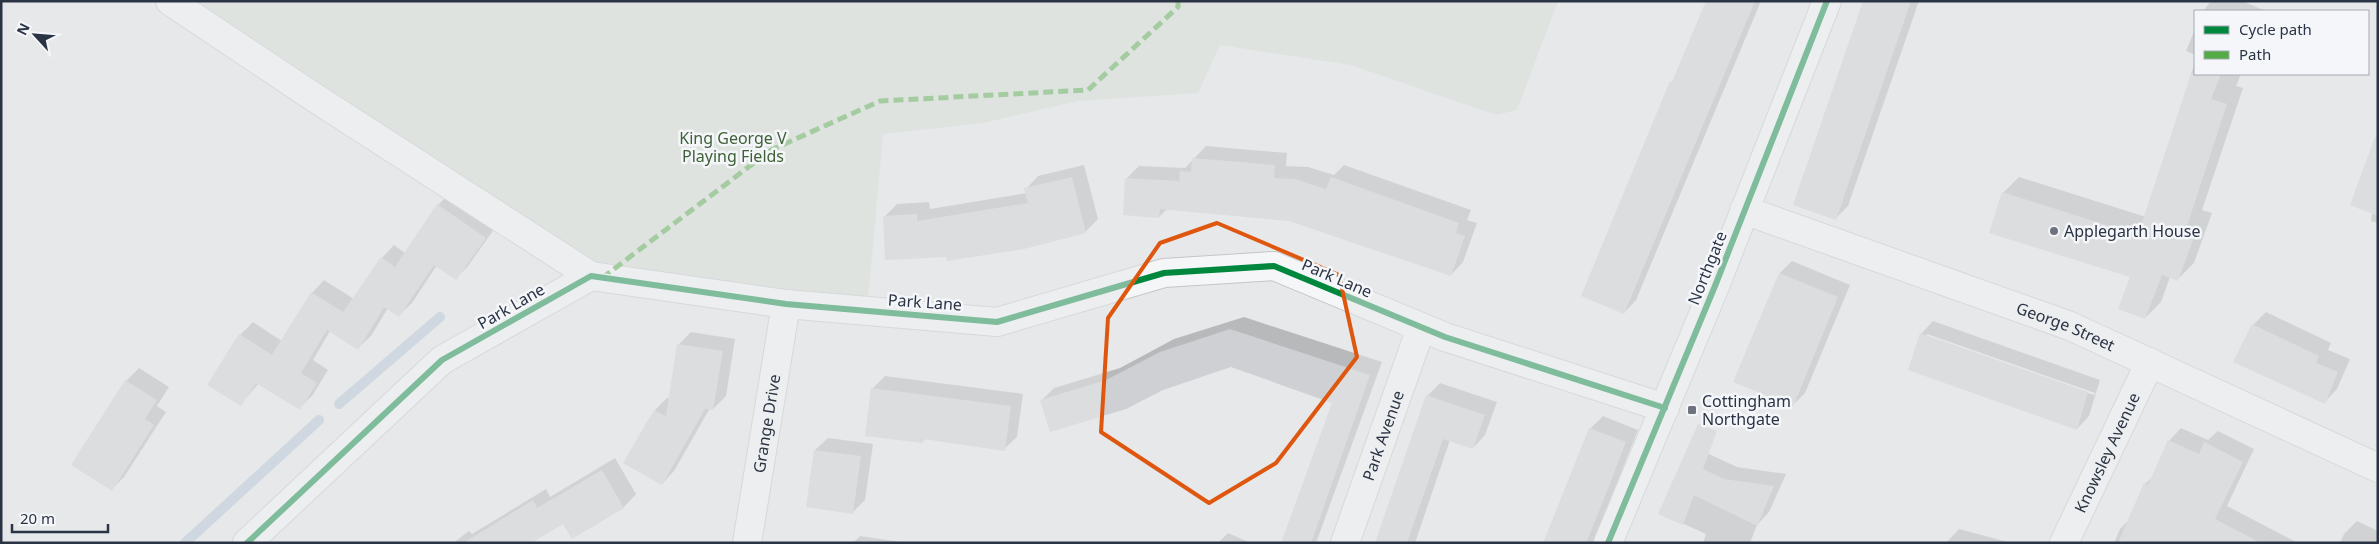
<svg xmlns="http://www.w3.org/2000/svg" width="2379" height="544" font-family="'Noto Sans',sans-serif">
<rect width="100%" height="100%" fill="#e6e8ea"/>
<path fill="#d6ded6" d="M175,1H1558L1517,110L1496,115L1351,65L1220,45L1198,93L1078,101L983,123L883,134L867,312L591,276Z"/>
<g fill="#0003" fill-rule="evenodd">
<path d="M1708,1H1761L1636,300L1624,313Z"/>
<path d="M1865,1H1919L1848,206L1836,218Z"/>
<path d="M2211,1H2242L2266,11H2203Z"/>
<path d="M2195,29V55L2186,51Z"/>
<path d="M2195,62V74H2241L2236,86L2243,88L2202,210L2212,213L2194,263L2177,280L2170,277L2161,302L2145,318L2131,276L2003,193L2019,177L2146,217Z"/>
<path d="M1206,146L1287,153L1286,166L1308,167L1334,175L1344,165L1471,210L1467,220L1477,223L1463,262L1451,275L1289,220L1167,209L1159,217L1127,178L1139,166L1185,168Z"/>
<path d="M1084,165L1098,219L1085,232L947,255L884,217L897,204L929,202L930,209L1027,193L1026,189L1038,176Z"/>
<path d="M2378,166V223L2371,221Z"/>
<path d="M451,192L497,225L468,266L456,278L437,265L412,303L399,315L388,308L371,336L358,348L330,331L313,360L328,370L312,396L299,408L259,383L240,405V335L253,322L282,341L312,293L324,280L354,299L382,258L394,245L405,253L438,205Z"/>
<path d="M1792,261L1850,285L1805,393L1792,406L1780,273Z"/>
<path d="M2266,312L2331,343L2328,350L2350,359L2337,389L2325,402L2253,325Z"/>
<path d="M1244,317L1382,362L1316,543H1282L1334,402L1231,365L1041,401L1054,388L1120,368L1174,339Z"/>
<path d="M1933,321L2100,380L2089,416L2077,429L1921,334ZM1927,334L2095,393L2094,395L1927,337Z"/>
<path d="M691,332L735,339L726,396L713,409L710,408L674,471L662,484L655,410L667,398L670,399L678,345Z"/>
<path d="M139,368L169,387L157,406L166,412L124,477L112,489L73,464L126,381Z"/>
<path d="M885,376L1023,394L1017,437L1004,449L926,438L922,442L872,389Z"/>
<path d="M1440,383L1497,402L1485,435L1473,448L1450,440L1415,543H1377L1427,396Z"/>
<path d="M1603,416L1638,430L1593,543H1545L1590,429Z"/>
<path d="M2181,428L2208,440L2218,431L2254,449L2227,506L2298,543H2114L2120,529L2129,520L2145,484L2154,476L2169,441Z"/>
<path d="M828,438L873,444L865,500L852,513L815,450Z"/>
<path d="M1696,448L1737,467L1786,474L1769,512L1757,525L1750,543H1703L1706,534L1660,513Z"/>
<path d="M615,458L636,494L624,507L572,537L564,523L528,543H453L469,531L472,534L546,489L550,497Z"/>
<path d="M2357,521L2378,531V543H2340L2344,534Z"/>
<path d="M1959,529L2008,542L1946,543Z"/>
<path d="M1228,533L1251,543H1218Z"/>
<path d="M860,536L901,542V543H853Z"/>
</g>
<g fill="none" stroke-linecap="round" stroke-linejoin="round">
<g stroke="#b4c4d5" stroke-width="10">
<path d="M339,404L440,317"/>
<path d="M185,543L319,420"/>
</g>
</g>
<g fill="#ced0d3">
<path d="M1706,1H1755L1624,314L1581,296L1670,81L1672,82Z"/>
<path d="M1863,1H1911L1836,220L1793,205Z"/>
<path d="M2191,74H2221L2211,99L2227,104L2187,226L2197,229L2178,281L2162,275L2145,319L2118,309L2130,277L1989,233L2002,192L2138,235Z"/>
<path d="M2375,137L2378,138V216L2350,205Z"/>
<path d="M1192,158L1275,165L1274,178L1295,179L1326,189L1331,177L1459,223L1456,233L1465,236L1451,276L1289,221L1160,209L1159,218L1123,215L1125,178L1179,181L1180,171L1191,172Z"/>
<path d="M1072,177L1086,233L1024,249L947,261L946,257L885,260L883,216L917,214V221L1028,203L1024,188Z"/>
<path d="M437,204L486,238L456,280L434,265L399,317L384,307L358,350L327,330L301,373L317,383L300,410L256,383L241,406L207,385L239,334L272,355L311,292L343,312L381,257L395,267Z"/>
<path d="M1779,273L1838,297L1793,407L1733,382Z"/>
<path d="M2252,324L2319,356L2316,363L2338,372L2325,404L2233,362Z"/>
<path d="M1230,329L1370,375L1311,543H1281L1332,403L1231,367L1163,390L1126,409L1050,432L1040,400L1106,380L1160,352Z"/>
<path d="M1920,333L2088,392L2077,430L1908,370Z"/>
<path d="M677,344L723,351L713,410L705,409L662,485L623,463L654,410L666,416Z"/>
<path d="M125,380L157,400L145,419L154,425L112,491L71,465Z"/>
<path d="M871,388L1011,406L1005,451L923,439L922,443L865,436Z"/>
<path d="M1426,395L1485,415L1473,449L1443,439L1407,543H1375Z"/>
<path d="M1698,424L1717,431L1703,469L1724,479L1774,486L1757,526L1694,495L1683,525L1658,514Z"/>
<path d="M1589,428L1626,442L1598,514L1586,543H1543Z"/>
<path d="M2168,440L2199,454L2204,442L2243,462L2215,519L2261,543H2118L2144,483L2148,485Z"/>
<path d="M814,450L861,456L853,514L806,507Z"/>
<path d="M602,470L624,508L572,539L563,524L531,543H463L533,500L537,508Z"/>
</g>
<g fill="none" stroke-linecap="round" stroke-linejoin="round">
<defs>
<g id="minor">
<path d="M170,1L309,94L591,276"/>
<path id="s1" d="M1744,210L2070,326L2378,468"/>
<path d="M247,543L442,360L591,276L786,304L997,322L1164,273L1274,266L1445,337L1665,408"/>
<path id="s2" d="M747,543L786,304"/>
<path id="s3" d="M1345,543L1421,328"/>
<path id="s4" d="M2064,543L2150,362"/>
</g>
<path id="tertiary" d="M1608,543L1715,286L1827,1"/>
</defs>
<use href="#minor" stroke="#c4c6c8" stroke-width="30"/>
<use href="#tertiary" stroke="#c4c6c8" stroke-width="30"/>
<use href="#minor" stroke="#f5f6f7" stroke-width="28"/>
<use href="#tertiary" stroke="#f5f6f7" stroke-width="28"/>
<path stroke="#54ac47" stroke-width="5" stroke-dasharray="10 5" stroke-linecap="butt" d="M602,278L771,150L880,101L1088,90L1178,7V1"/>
<defs>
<g id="cycleway">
<path d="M247,543L442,360L591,276L786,304L997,322L1164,273L1274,266L1445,337L1665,408"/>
<path d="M1608,543L1715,286L1827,1"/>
</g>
</defs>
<use href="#cycleway" stroke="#f4f6f9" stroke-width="9"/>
<use href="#cycleway" stroke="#00873e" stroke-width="6"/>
</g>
<path d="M0 0H2379V544H0ZM1217,223L1339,275L1357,357L1276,463L1209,503L1101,432L1108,318L1160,243Z" fill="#e6e8ea" fill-opacity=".55" fill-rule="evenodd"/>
<path fill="none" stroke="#df570f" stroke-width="4" stroke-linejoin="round" d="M1217,223L1339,275L1357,357L1276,463L1209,503L1101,432L1108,318L1160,243Z"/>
<g fill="#6c737f" stroke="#f4f6f9" stroke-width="2">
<circle cx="2054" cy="231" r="5"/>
<rect x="1687" y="405" width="10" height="10" rx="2.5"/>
</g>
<g text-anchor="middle" stroke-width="5" stroke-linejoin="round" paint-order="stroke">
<g font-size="16" fill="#3f6138" stroke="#f4f6f9">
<text x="733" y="144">King George V<tspan x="733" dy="18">Playing Fields</tspan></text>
</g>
<g font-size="16" fill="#2b3445" stroke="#f4f6f9" text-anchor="start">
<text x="2064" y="237">Applegarth House</text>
<text x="1702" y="407">Cottingham<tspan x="1702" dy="18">Northgate</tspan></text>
</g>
<g font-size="16" fill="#2b3445" stroke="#f4f6f9">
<text transform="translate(1707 268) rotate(-68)" y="6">Northgate</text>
<text transform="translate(1337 278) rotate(23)" y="6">Park Lane</text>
<text transform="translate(925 302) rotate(4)" y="6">Park Lane</text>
<text transform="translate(511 306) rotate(-30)" y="6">Park Lane</text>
<text dy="6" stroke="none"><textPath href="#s1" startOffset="342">George Street</textPath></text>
<text dy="6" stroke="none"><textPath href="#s2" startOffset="121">Grange Drive</textPath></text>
<text dy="6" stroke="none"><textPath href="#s3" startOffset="114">Park Avenue</textPath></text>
<text dy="6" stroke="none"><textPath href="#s4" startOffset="100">Knowsley Avenue</textPath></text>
</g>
</g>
<rect width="2379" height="544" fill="none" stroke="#2b3445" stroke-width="5"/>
<rect x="2194" y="10" width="175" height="65" fill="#f4f6f9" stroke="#a4a8b1"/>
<rect x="2204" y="26" width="25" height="8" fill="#00873e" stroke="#a4a8b1"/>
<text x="2239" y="35" font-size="15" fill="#2b3445">Cycle path</text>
<rect x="2204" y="51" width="25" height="8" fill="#54ac47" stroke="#a4a8b1"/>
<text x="2239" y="60" font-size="15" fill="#2b3445">Path</text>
<g transform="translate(35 35) rotate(296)" stroke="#f4f6f9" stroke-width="4" paint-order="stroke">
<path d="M0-4L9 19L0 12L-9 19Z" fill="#2b3445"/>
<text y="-8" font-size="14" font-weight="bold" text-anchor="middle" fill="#2b3445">N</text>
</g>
<path d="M12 524v8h96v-8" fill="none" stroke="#2b3445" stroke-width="2.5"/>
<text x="20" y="524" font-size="15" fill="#2b3445" stroke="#f4f6f9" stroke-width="4" paint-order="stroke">20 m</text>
</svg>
